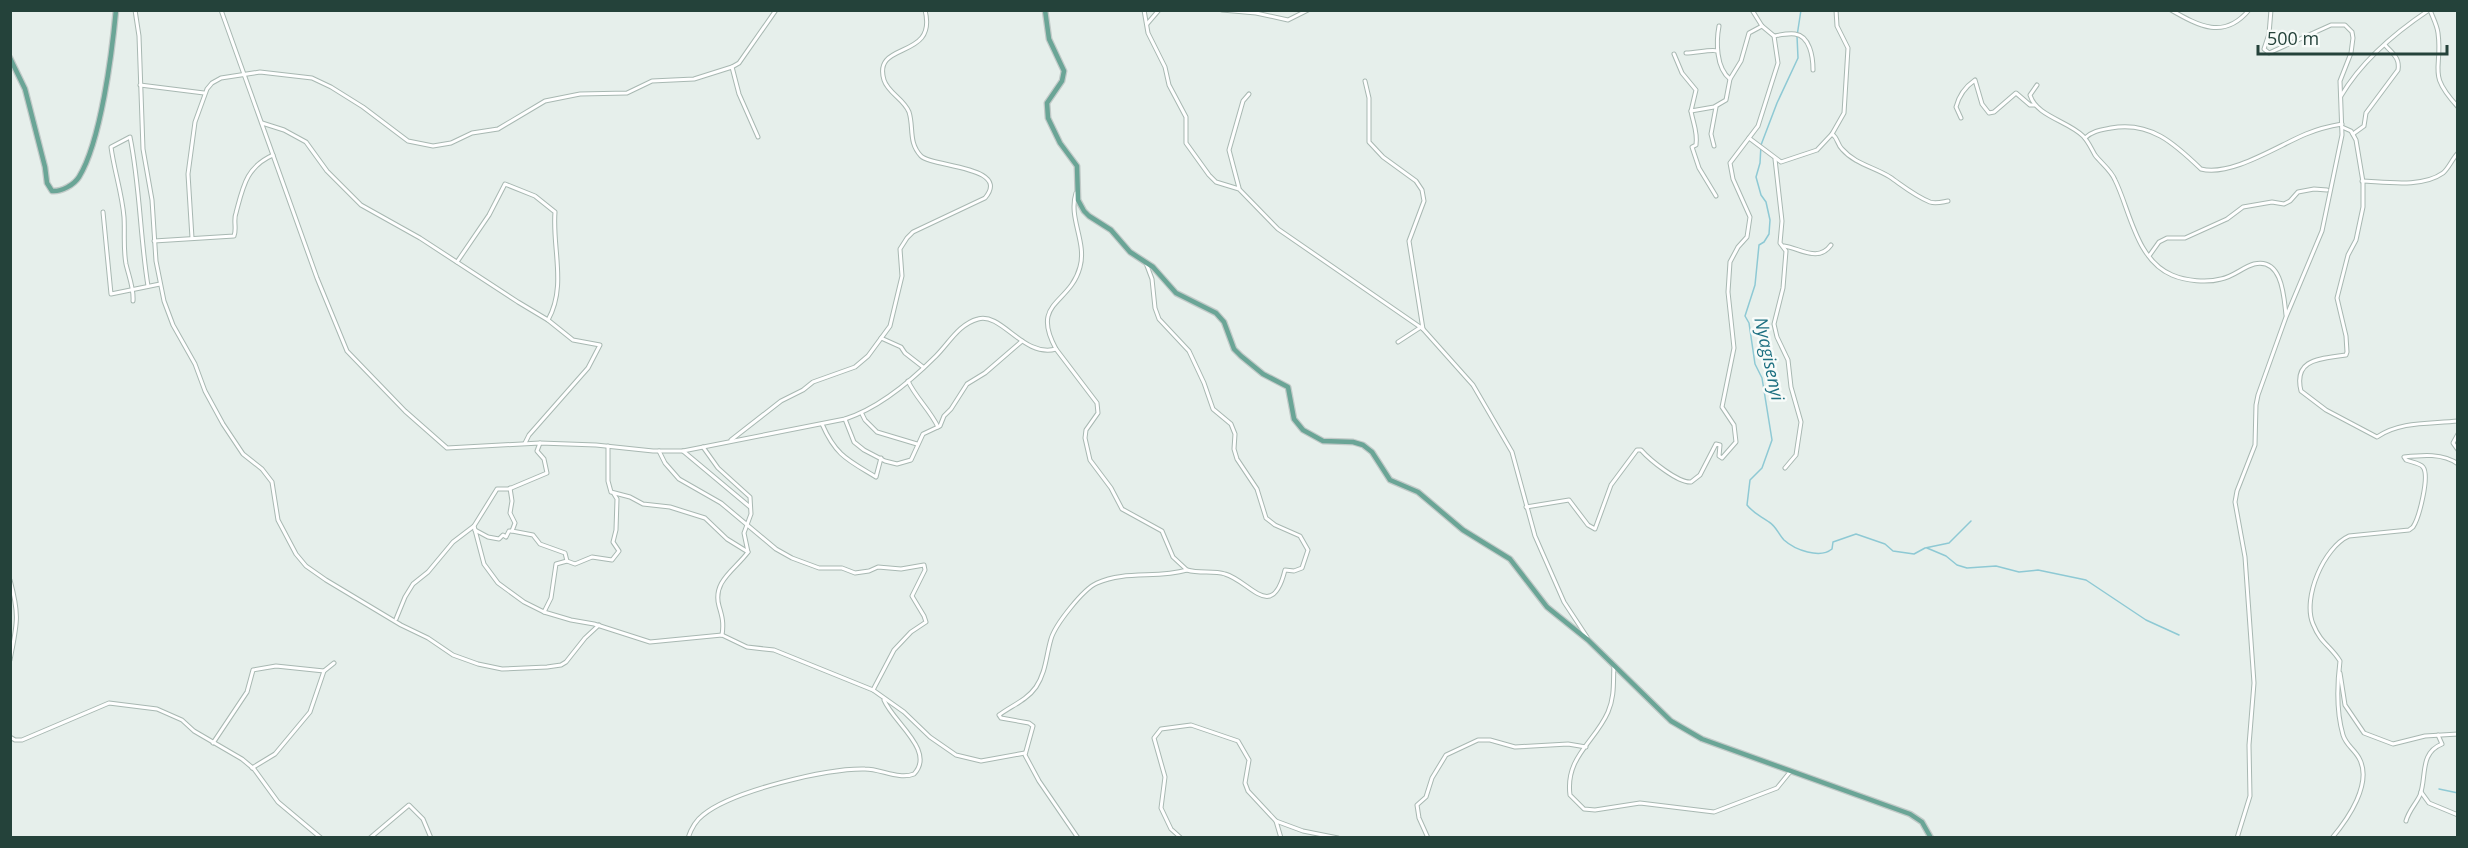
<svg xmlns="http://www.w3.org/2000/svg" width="2468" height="848" font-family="'Open Sans',sans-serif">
<rect width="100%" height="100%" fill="#e6efeb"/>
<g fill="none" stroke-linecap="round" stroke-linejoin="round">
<g stroke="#8ec9d4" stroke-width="1.5">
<path d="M1801,10L1797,36L1798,58L1777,103L1761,145L1760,163L1756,177L1761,195L1766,202L1770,220L1769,234L1764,242L1759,245L1755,285L1745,316L1749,323L1755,364L1762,378L1772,440L1762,468L1750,480L1747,505C1754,514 1761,516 1769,522C1776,526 1779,535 1784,540C1795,550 1820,559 1832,549L1833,542L1856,534L1885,544L1893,551L1914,554L1925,548L1949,543L1971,521"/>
<path d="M1927,548L1946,556L1957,565L1967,568L1996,566L2019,572L2038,570L2086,580L2146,620L2179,635"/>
<path d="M2439,789L2458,793"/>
</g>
<defs>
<g id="minor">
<path d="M135,10L139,36L143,149L152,200L156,261L164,301L173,325L195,364L205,391L223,424L243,454L262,469L272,482L278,520L296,554L306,566L326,580L401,625L428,638L453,655L478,664L502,669L547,667L561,665L566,662L585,638L599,625"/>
<path d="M221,10L317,278L347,351L405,411L447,448L540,443L596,445L653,451H683L845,419C879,408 911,381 936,356C949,343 959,324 978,319C1002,312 1023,358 1056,349C1030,301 1070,305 1080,267C1087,242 1068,218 1076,193"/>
<path d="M1144,10L1148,33L1165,67L1169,85L1186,117V143L1209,175L1216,182L1239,189L1278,229L1423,329L1473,385L1512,452L1535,536L1564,602L1587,637"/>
<path d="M1222,10L1256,13L1288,20L1308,10"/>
<path d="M2171,10C2199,26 2224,40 2249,10"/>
<path d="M2430,10C2433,18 2437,25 2438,33C2443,71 2426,72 2458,107"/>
<path d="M1147,24L1159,10"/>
<path d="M1719,26C1716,42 1716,68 1730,79"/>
<path d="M1774,36C1780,35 1788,33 1795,34C1810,36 1813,57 1813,70"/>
<path d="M1686,53C1695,53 1712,49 1717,51"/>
<path d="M1674,54L1682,73L1696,90L1691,111L1714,107L1726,100L1730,79L1741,61L1749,33L1762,26"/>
<path d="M732,67L739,94L758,137"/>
<path d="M1365,81L1369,98V142L1383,157L1416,181L1422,190L1424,201L1409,241L1423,329"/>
<path d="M140,85L204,93"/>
<path d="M2037,85L2030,95C2036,116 2068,121 2083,136C2088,141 2091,148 2095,155C2101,163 2111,170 2115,180C2130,210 2136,260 2172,275C2186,281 2207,283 2221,279C2233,277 2243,267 2254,264C2283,257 2284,299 2286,315"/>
<path d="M2341,96C2361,62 2396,32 2429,10"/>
<path d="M1691,111C1693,123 1698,132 1696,145L1692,147L1699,168L1716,196"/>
<path d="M1961,118L1956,107C1959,95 1965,87 1975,80L1982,104L1989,113L1994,112L2016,93L2030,105H2035"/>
<path d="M262,123L284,130L306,142L327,171L361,205L420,238L518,302L548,320L573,340L600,345L588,368L529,435L525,443"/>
<path d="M2342,127L2351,131L2356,140L2363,182V207L2356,240L2348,255L2337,298L2346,336L2347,352L2346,355C2321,359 2293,358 2301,391L2326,410L2377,437C2400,421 2430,424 2458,421"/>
<path d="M1832,134C1838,138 1837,144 1842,149C1855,164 1874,167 1890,177C1903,186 1915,196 1930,202C1936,204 1942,202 1948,201"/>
<path d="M2353,134L2364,126L2366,113L2398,70C2400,58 2393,54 2385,45"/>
<path d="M1749,138L1781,162L1817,150L1832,134L1844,113L1848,48L1837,26L1836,10"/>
<path d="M2085,138C2092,131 2101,130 2111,128C2150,121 2174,143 2201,169C2231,177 2279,145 2306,134C2318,129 2330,126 2342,124"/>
<path d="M1714,146L1711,134L1716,107"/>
<path d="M1775,159L1782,221L1780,243L1786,251L1783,288L1774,324L1777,337L1788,360L1791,387L1801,422L1796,455L1785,468"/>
<path d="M2362,181C2386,182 2422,188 2443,173C2449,168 2452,159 2458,153"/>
<path d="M1239,188L1229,150L1243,101L1249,94"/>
<path d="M103,212L111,294L160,284"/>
<path d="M192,238L188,174L195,122L207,89L212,83L221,78L260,72L312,78L331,87L363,107L408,141L433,146L451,143L472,133L498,129L545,101L580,94L627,93L652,81L694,79L732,67L739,63L776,10"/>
<path d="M154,241L234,236C237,229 233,220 236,213C243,187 246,167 273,155"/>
<path d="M1784,246C1800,248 1818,263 1831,245"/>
<path d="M2149,256L2159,242L2167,238H2185L2227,219L2243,207L2272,202L2284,204L2290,201L2298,192L2314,189L2327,190"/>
<path d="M457,262L489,215L505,184L535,196L555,212C552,248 567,286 548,320"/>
<path d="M1146,263L1152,279L1155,308L1159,319L1189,351L1204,383L1213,409L1231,424L1235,434L1234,449L1237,459L1257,489L1266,518L1275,525L1300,536L1308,550L1302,568L1294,571L1285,570C1272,623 1250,581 1225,574C1213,570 1200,574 1187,570"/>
<path d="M133,301C134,288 129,277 126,264C123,248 125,232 124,217C122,193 114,170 111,147L130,137C140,186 140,237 148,286"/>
<path d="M881,338L901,347L905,353L923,367"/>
<path d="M1398,342L1421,327"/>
<path d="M1056,349L1097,403L1098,413L1086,430L1085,438L1090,460L1111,488L1122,509L1162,531L1173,557L1187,570C1157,579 1126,570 1097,583C1083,589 1055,625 1051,639C1046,656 1046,672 1036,687C1027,700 1011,706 999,715L1001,718L1029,723L1033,726L1025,755L1039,781L1078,838"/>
<path d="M908,381C916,398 930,410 938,427"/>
<path d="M862,414L865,420L877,432L917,444"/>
<path d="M845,419L854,442L864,450L885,461L897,464L911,460L923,434L940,426L944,416L951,409L967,384L985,373L1022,341"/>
<path d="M822,424C836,456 848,460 876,477L881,458"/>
<path d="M2458,434L2453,443L2458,450"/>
<path d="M731,440L781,401L803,390L813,382L855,367L868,356L890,326L902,276L900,249L907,238L913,232L985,198C1012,166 931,167 921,156C908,142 914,128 909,112C904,99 888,93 884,80C872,40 938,61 925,10"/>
<path d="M540,443L537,451L544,459L547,473L509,489H497L474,526L484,564L498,583L524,602L544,612L571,620L594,624L650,642L722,635L747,647L774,650L873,690"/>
<path d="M608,446V481L611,492L630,497L643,504L670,507L705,518L727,539L748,552"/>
<path d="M703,447L718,468L750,497L751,514L744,533L748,552C736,569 712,581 719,606C722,616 724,623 722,635"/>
<path d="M659,451L665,463L679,479L721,503L776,549L792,558L819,568H842L855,573L869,571L878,567L901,569L924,565L925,570L912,596L924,616L926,622L911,632L894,650L873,690L904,712L930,737L956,755L981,761L1025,753"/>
<path d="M683,451L750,507"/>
<path d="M510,488L512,501L510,513L515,523L512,531L533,535L540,544L565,553L567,561"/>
<path d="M1526,507L1569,500L1588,525L1595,529L1611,485L1637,450H1641C1650,460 1678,483 1691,482L1700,475L1716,444L1720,445L1719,456L1722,458L1736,442L1734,425L1722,407L1734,348L1728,292L1730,262L1738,247L1747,237L1750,217L1733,179L1730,163L1758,126L1778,63L1774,36L1762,26L1752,10"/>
<path d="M475,530L488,537L499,539L503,535L506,537L509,531H512"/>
<path d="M10,580C20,617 17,623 10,660"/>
<path d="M544,612L551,598L556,564L567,561L575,564L592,557L612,560L619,551L613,542L616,530L617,499L614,494"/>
<path d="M396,619L405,597L413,584L428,572L453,542L474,526"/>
<path d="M1614,665C1613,681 1615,696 1608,712C1595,742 1565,757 1570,795L1584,809L1595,810L1640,803L1714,812L1777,788L1790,772"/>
<path d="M2340,673L2345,705L2364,733L2393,744L2425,736L2458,734"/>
<path d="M10,737L15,740H22L109,703L157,709L182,720L194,731L242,759L254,769L278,802L321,838"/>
<path d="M213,743L247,692L253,670L276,666L324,671L334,663"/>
<path d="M252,768L275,754L310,712L324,671"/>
<path d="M2421,792L2429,803L2458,815"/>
<path d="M1276,821L1281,838"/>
<path d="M2406,821C2409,810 2416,804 2420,795C2427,777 2419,753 2442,744L2438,735"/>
<path d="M370,838L409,805L423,819L431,838"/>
<path d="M688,838C691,829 695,821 703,815C732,791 827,768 865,769C881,769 899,780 914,774C936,751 893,722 884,700"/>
<path d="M1181,838L1171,829L1161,808L1165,777L1154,738L1161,729L1191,725L1238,741L1249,760L1245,783L1248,791L1276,821L1303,831L1338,838"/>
<path d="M1428,838L1419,818L1417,805L1426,797L1432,778L1446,755L1478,740H1490L1515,747L1568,744L1586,747"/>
<path d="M2237,838L2250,796L2249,745L2254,683L2245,557L2235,502L2237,491L2255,445L2256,405L2258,395L2286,317L2322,231L2342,135L2340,81L2351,53L2353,38L2352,32L2345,25H2331L2269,53L2264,49L2269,34L2271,10"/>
<path d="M2332,838C2348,819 2373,783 2359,758C2354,749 2346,745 2343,735C2336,711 2337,685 2340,661C2330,645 2321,644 2313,624C2302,598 2324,547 2349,536L2409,530L2413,527C2419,518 2430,476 2423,467C2420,463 2411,462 2406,460L2404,457C2422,455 2443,453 2458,464"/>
</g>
<g id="major">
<path d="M1045,10L1049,39L1064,71L1062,81L1047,103L1048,118L1060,143L1077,166L1078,200L1084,211L1089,216L1111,230L1130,252L1153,267L1176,293L1216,313L1224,322L1234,349L1241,356L1263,374L1288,387L1294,419L1303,430L1323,441L1353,442L1363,445L1372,452L1390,480L1418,492L1463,530L1510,559L1547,607L1588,640L1671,721L1702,739L1910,814L1922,822L1931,838"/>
<path d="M10,58L25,89L45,167L47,183L52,191C61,192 74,185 79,177C101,141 112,53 116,10"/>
</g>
</defs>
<use href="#minor" stroke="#a8b8b2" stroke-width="5"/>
<use href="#major" stroke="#c2cac8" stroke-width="7"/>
<use href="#minor" stroke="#fff" stroke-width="3"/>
<use href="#major" stroke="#6aa596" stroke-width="4.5"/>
</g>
<g text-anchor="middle" stroke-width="5" stroke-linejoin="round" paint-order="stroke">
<g font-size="18" font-style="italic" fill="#1c6f80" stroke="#f7fbf9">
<text transform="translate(1769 359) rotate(78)" y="6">Nyagisenyi</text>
</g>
</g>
<rect width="2468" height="848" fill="none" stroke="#24423a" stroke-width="24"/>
<path d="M2258 45v9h189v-9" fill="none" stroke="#24423a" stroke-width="3"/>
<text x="2267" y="45" font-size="18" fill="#24423a" stroke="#f7fbf9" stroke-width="4.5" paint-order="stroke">500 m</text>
</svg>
